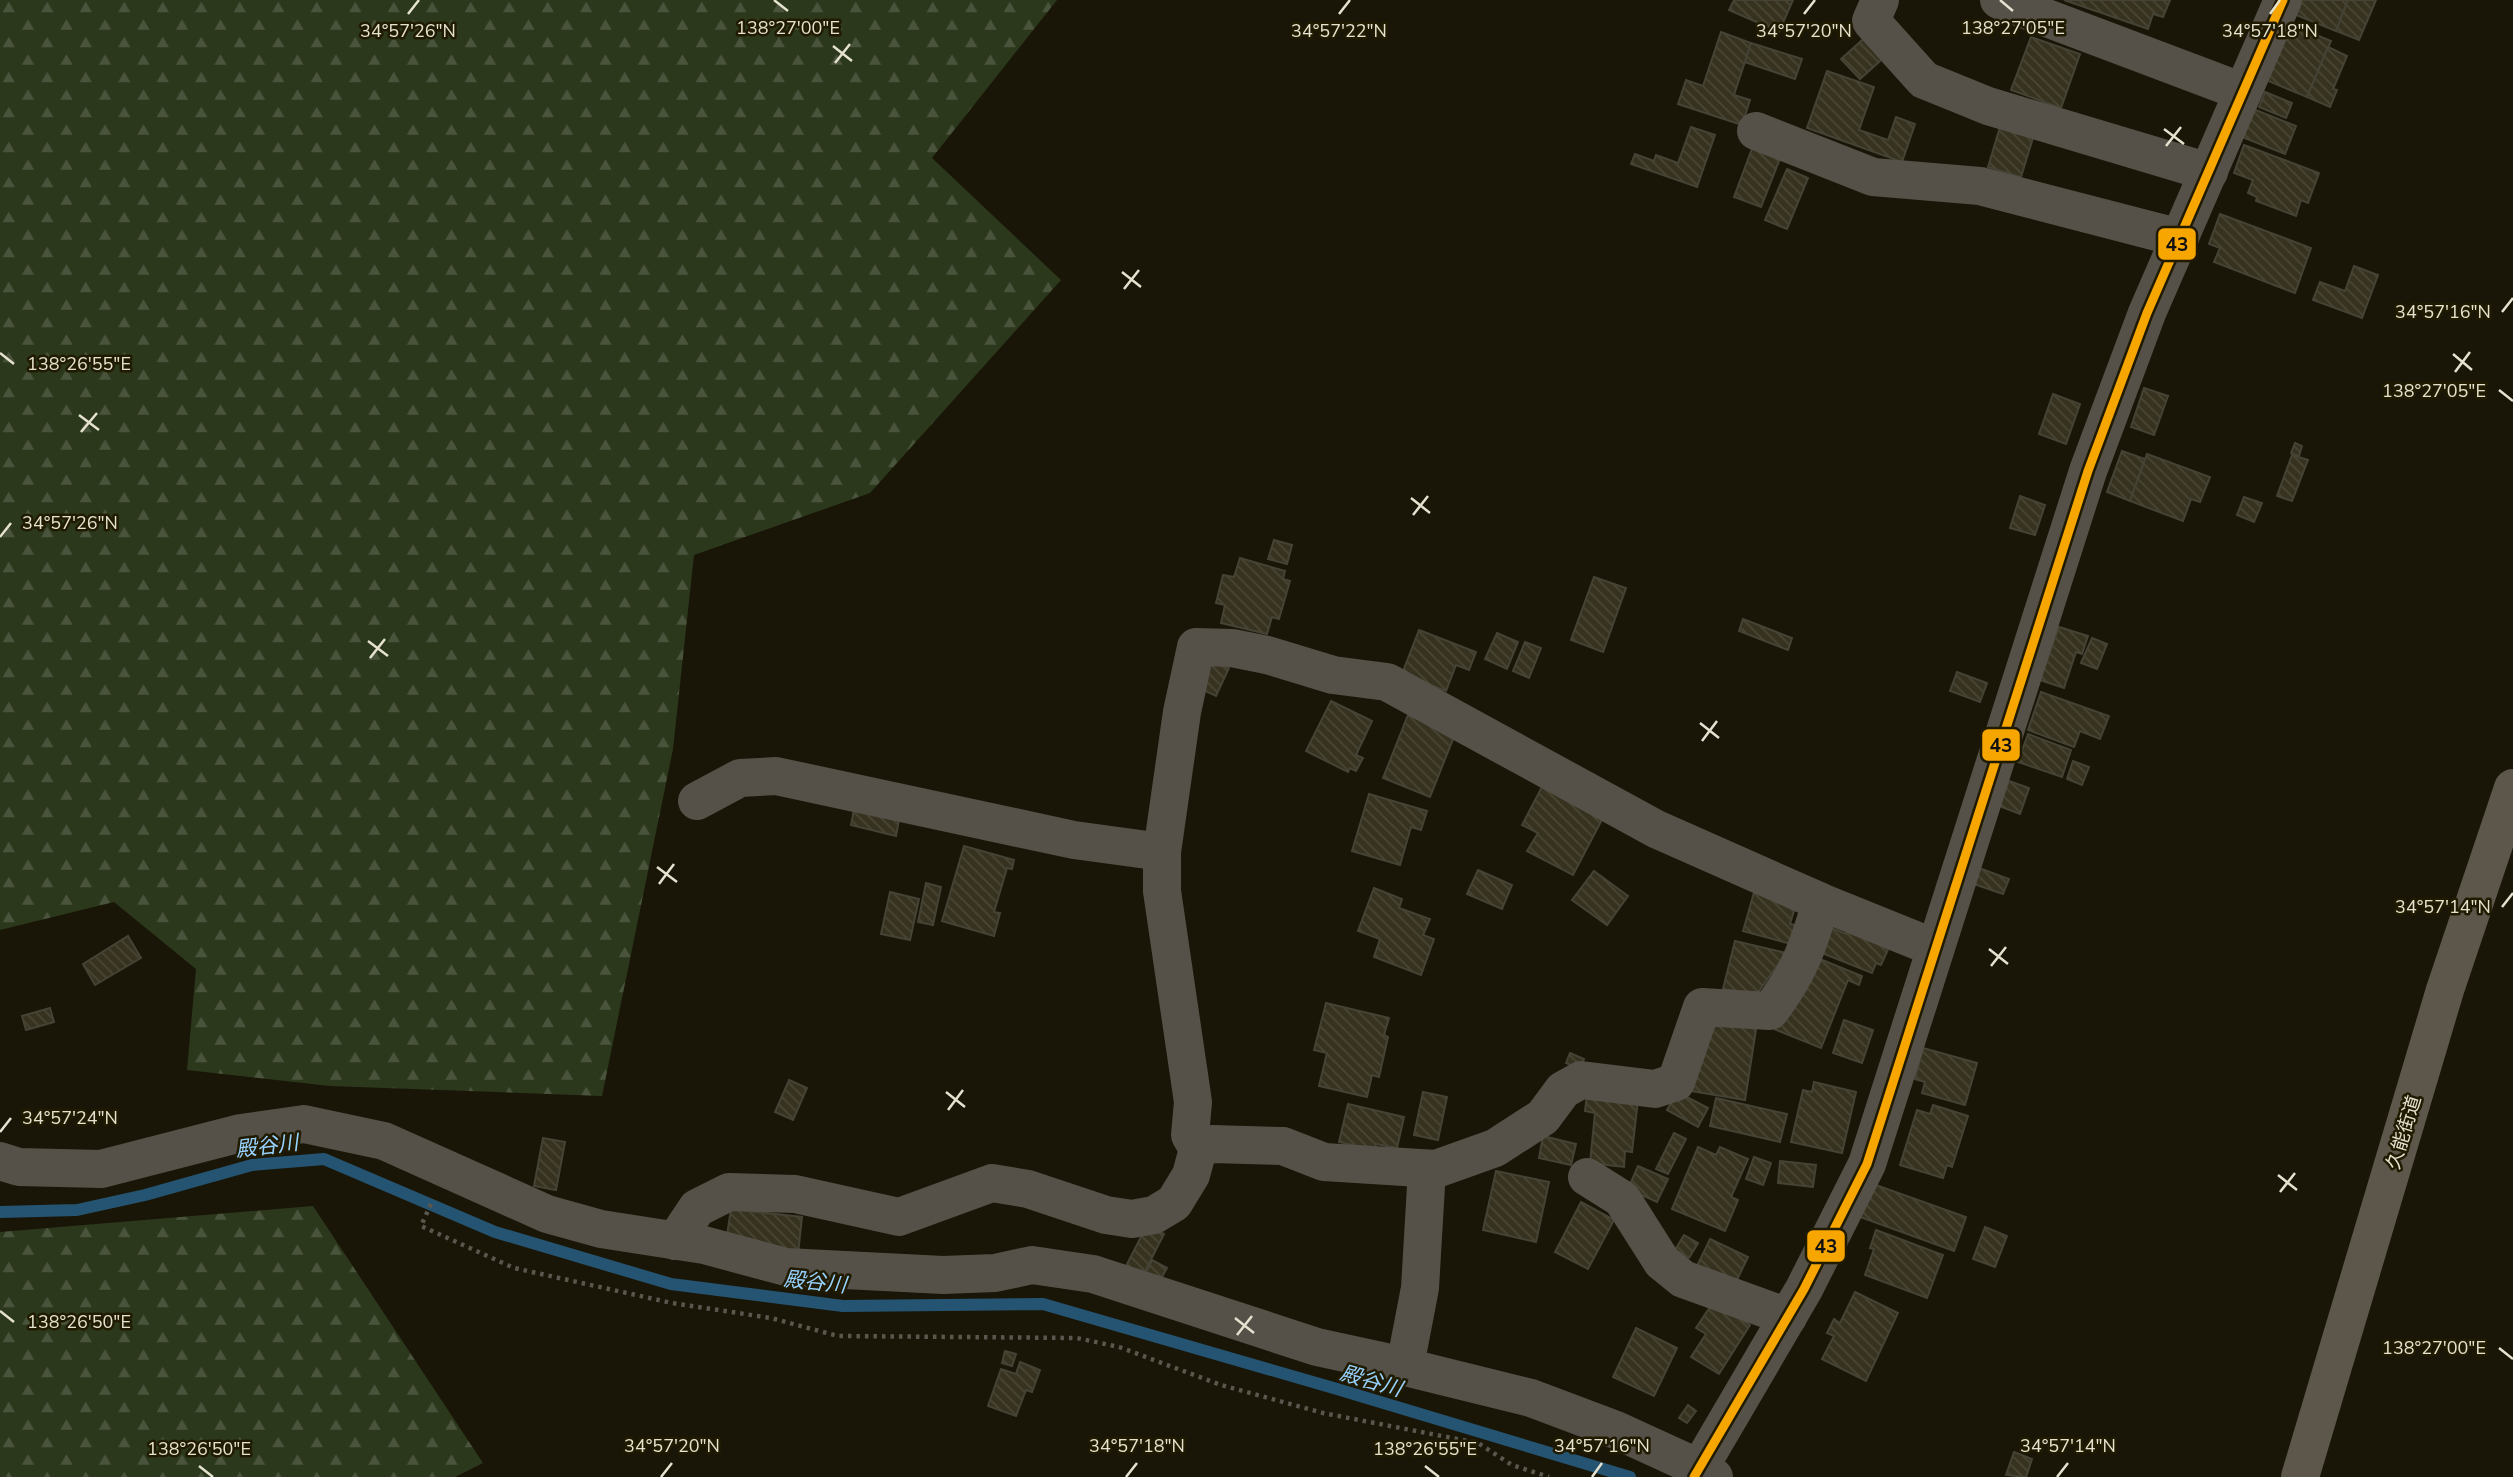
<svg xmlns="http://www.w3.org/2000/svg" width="2513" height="1477" font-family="'Nunito Sans','Noto Sans JP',sans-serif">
<defs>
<pattern id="forest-firs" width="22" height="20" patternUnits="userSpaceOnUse" patternTransform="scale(1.75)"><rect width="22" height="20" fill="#2b381c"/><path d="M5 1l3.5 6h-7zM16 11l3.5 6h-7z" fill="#4a543c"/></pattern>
<pattern id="building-back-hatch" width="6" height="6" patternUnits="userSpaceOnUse" patternTransform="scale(1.75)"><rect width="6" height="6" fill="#36321f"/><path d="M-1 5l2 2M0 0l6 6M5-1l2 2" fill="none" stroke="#494634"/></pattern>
</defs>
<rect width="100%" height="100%" fill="#191607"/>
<g fill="url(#forest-firs)">
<path d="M0,0H1057L932,158L1061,280L870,493L694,555L673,749L602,1096L330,1086L187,1070L196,969L114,902L0,930Z"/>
<path d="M313,1206L483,1463L455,1477H0V1232Z"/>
</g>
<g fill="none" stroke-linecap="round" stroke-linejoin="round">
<path stroke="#255472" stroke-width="12" d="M0,1212L77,1210L145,1195L252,1165L324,1159L495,1232L671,1284L843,1306L1043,1304L1337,1389L1630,1477"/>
</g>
<g fill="url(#building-back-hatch)" stroke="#444335" stroke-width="2">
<path d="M1734,0H1793L1779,32L1729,10Z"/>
<path d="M2064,0H2170L2163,17L2153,14L2148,29Z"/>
<path d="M2302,0H2348L2336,31L2296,15Z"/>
<path d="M2348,0H2376L2359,40L2336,31Z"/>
<path d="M2290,24L2331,41L2307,97L2266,80Z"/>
<path d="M1721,32L1751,43L1734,95L1750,100L1742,125L1678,104L1686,80L1703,86Z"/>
<path d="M1870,33L1889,53L1860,79L1841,59Z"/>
<path d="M2031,37L2080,54L2061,108L2011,90Z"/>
<path d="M1751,43L1802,59L1795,79L1745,62Z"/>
<path d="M2328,47L2347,56L2333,89L2337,90L2330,107L2307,97Z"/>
<path d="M1827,71L1874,87L1859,130L1888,140L1896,117L1915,124L1902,162L1807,128Z"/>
<path d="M2265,92L2292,103L2286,118L2259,107Z"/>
<path d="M2253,109L2296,126L2285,154L2242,137Z"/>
<path d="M2003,117L2036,128L2021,177L1988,167Z"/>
<path d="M1691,127L1715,135L1697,187L1631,164L1635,154L1654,161L1656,155L1678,163Z"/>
<path d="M2244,145L2319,173L2308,203L2301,200L2296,216L2256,201L2257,197L2248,193L2253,180L2234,173Z"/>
<path d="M1753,146L1781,156L1761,207L1734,197Z"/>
<path d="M1787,169L1808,178L1787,229L1765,220Z"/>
<path d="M2220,214L2311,248L2295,293L2214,262L2220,248L2209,244Z"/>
<path d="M2354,266L2378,275L2362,318L2313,300L2320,282L2345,291Z"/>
<path d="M2144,388L2168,396L2154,435L2131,427Z"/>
<path d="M2053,394L2080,404L2066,444L2039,434Z"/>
<path d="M2295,443L2302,446L2299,456L2291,453Z"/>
<path d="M2122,451L2145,459L2130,501L2107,492Z"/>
<path d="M2147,454L2210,477L2200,502L2191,499L2183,521L2130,501Z"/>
<path d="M2292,455L2308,460L2292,501L2277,496Z"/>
<path d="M2020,496L2045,505L2035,535L2010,528Z"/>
<path d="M2244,497L2262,503L2254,522L2237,515Z"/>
<path d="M1274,540L1292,545L1287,564L1268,559Z"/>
<path d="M1240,558L1285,571L1283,579L1290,581L1279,619L1272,617L1267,634L1221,623L1225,605L1216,603L1223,575L1234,577Z"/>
<path d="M1594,577L1626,588L1603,652L1571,640Z"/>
<path d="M1743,619L1792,638L1788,650L1739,631Z"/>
<path d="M2059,627L2088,636L2082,654L2076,652L2064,688L2040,680Z"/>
<path d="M1419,630L1476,652L1469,670L1456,665L1446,691L1402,674Z"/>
<path d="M1497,633L1518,642L1507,669L1485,659Z"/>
<path d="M2092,638L2107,644L2097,669L2081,663Z"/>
<path d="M1525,642L1541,648L1529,678L1513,671Z"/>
<path d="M1211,658L1229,668L1216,696L1197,687Z"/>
<path d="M1957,672L1987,683L1980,702L1950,691Z"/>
<path d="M2041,692L2109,716L2100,739L2080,731L2074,747L2028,730Z"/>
<path d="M1331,701L1372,721L1356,755L1363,758L1356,771L1350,768L1348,772L1306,751Z"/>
<path d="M1408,715L1455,734L1430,797L1383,778Z"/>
<path d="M2028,734L2071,750L2062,777L2018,762Z"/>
<path d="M2073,761L2089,767L2082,785L2067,779Z"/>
<path d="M2009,781L2029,788L2020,814L1999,806Z"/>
<path d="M1544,783L1605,814L1573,875L1527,851L1538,833L1522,825Z"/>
<path d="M1369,794L1427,811L1421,830L1411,827L1400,865L1352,851Z"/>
<path d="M855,804L900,815L896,836L851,825Z"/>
<path d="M964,846L1014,860L1012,869L1007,868L994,912L1000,913L994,936L942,921Z"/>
<path d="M1979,868L2009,879L2003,894L1974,884Z"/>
<path d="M1478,870L1512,885L1502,909L1467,894Z"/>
<path d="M1594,871L1628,896L1607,925L1572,900Z"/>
<path d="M926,883L941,887L933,925L918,922Z"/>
<path d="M1374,888L1402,899L1399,908L1430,919L1423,935L1434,939L1421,975L1374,957L1380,939L1358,931Z"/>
<path d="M1755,889L1797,901L1790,924L1796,925L1791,944L1743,931Z"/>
<path d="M890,892L919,899L910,940L881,934Z"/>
<path d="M1824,925L1846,934L1848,928L1890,945L1881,965L1876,963L1872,973L1814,950Z"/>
<path d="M128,936L141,958L95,985L83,964Z"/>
<path d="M1735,941L1786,953L1757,994L1723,989Z"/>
<path d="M1805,953L1862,976L1859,985L1848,980L1821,1048L1774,1029Z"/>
<path d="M1326,1003L1389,1018L1384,1035L1388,1037L1379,1077L1372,1075L1367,1097L1319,1086L1327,1053L1314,1050Z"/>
<path d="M50,1008L54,1022L26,1030L22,1016Z"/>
<path d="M1703,1015L1757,1023L1745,1100L1691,1091Z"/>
<path d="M1844,1020L1873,1030L1862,1063L1833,1053Z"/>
<path d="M1923,1048L1977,1063L1965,1105L1922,1093L1925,1082L1915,1079Z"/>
<path d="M1570,1053L1584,1059L1580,1069L1566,1063Z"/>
<path d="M789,1080L807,1088L793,1120L775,1112Z"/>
<path d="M1814,1082L1856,1092L1842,1153L1791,1142L1803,1090L1812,1092Z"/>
<path d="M1423,1092L1447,1097L1438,1140L1414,1135Z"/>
<path d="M1677,1092L1708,1108L1698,1127L1667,1110Z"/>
<path d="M1587,1094L1638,1100L1632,1152L1625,1151L1624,1167L1590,1163L1595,1113L1585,1111Z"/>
<path d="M1716,1098L1787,1114L1780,1142L1710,1126Z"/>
<path d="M1348,1104L1404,1117L1397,1148L1376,1144L1375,1150L1339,1142Z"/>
<path d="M1933,1105L1968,1116L1952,1167L1947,1165L1943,1178L1900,1165L1917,1110L1930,1114Z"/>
<path d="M1674,1133L1686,1139L1668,1174L1656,1169Z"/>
<path d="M1543,1136L1576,1144L1571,1165L1539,1158Z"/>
<path d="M543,1138L565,1142L556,1190L534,1186Z"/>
<path d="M1698,1147L1716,1155L1720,1147L1748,1159L1731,1197L1738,1200L1725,1231L1672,1209Z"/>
<path d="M1754,1157L1771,1163L1763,1185L1746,1179Z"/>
<path d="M1780,1161L1816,1165L1813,1187L1778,1183Z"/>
<path d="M1638,1166L1668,1179L1657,1202L1628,1189Z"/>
<path d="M1496,1171L1549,1182L1536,1242L1483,1230Z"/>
<path d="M1873,1184L1966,1217L1954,1251L1860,1217Z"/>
<path d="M1581,1202L1614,1220L1588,1269L1555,1252Z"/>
<path d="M731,1209L802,1217L798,1254L727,1235Z"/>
<path d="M1147,1225L1164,1234L1141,1279L1124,1270Z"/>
<path d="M1985,1227L2007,1236L1995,1267L1973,1259Z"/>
<path d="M1876,1230L1943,1255L1927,1298L1865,1275L1874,1249L1870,1248Z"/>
<path d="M1684,1235L1698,1243L1689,1258L1675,1250Z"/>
<path d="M1710,1239L1748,1257L1735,1284L1697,1266Z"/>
<path d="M1152,1260L1167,1268L1158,1284L1144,1277Z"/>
<path d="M1855,1292L1898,1313L1866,1381L1822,1359L1834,1336L1827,1333L1834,1319L1840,1323Z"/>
<path d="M1714,1301L1750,1325L1719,1374L1691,1357L1706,1334L1696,1328Z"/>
<path d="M1636,1328L1677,1348L1654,1396L1613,1377Z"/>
<path d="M1005,1351L1016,1354L1012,1366L1002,1363Z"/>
<path d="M1020,1362L1040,1370L1032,1392L1026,1390L1016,1416L988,1406L1001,1369L1016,1374Z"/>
<path d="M1688,1405L1696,1411L1687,1423L1679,1418Z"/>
<path d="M2014,1452L2032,1459L2026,1477L2006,1475Z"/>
</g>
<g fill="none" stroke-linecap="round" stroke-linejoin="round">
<path stroke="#5a574e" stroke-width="4.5" stroke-dasharray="3.5 5" stroke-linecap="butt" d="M431,1204L421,1226L514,1268L672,1303L771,1318L838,1336L1077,1338L1119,1347L1221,1385L1323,1413L1478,1443L1512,1465L1549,1477"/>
<g stroke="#555148" stroke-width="38">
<path d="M1880,0L1871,21L1924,80L1988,106L2209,172"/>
<path d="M1999,0L2243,92"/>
<path d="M1756,131L1873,177L1980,186L2180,238"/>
<path d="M697,801L740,778L776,776L1074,840L1162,852"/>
<path d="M1198,1149L1190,1135L1193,1102L1162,891V852L1182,712L1196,647L1232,648L1267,655L1333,675L1387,682L1656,829L1821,902L1935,948"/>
<path d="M0,1161L19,1167L101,1169L241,1133L304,1124L384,1141L547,1214L601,1229L704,1245L786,1267L943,1275L995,1273L1032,1265L1093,1274L1317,1347L1377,1360L1531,1398L1616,1430L1699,1468L1714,1477"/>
<path d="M1587,1177L1622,1199L1662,1262L1683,1279L1788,1317"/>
<path d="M675,1241L697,1208L729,1192L795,1194L899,1217L992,1183L1028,1189L1106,1215L1132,1219L1154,1215L1174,1203L1191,1175L1198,1149L1212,1144L1283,1146L1324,1162L1436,1169L1495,1148L1543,1117L1563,1090L1581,1080L1655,1089L1676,1082L1702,1007L1770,1011C1799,973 1808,947 1821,902"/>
<path d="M1405,1366L1420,1288L1427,1169"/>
<path d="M1694,1477L1804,1289L1867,1164L2088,471L2147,313L2283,0"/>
</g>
<path stroke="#5c574a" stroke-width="38" d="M2300,1477L2445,990L2513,788"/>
<defs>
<path id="bus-1" d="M1694,1477L1804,1289L1867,1164L2088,471L2147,313L2283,0"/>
</defs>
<use href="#bus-1" stroke="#201b00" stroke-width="14"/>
<use href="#bus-1" stroke="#f7a600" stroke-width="9"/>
</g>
<path fill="none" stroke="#e5e2cf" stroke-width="2.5" d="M774,0L788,11M2000,0L2013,11M408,14L419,0M1339,14L1350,0M1804,14L1815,0M2270,14L2280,0M833,46L852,61M835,63L850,44M2164,129L2184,144M2166,146L2181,127M1122,272L1141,287M1124,289L1139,270M2502,312L2513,298M0,353L14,364M2453,354L2472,370M2455,372L2470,352M2499,390L2513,401M79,415L99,430M81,432L97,413M1411,498L1430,513M1413,515L1428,496M0,537L11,523M368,641L388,656M370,658L385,639M1700,723L1719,738M1702,741L1717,721M657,867L677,882M659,884L674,864M2502,907L2513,893M1989,949L2008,964M1991,966L2006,947M946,1092L965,1107M948,1110L963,1090M0,1132L11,1118M2278,1175L2297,1190M2280,1192L2295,1173M0,1311L14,1322M1235,1318L1254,1333M1237,1335L1252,1316M2499,1348L2513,1359M199,1466L213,1477M1425,1466L1439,1477M661,1477L672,1463M1126,1477L1137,1463M1592,1477L1602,1463M2057,1477L2068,1463"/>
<g text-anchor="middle" stroke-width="5" stroke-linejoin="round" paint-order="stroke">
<g font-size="19" fill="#e5e2cf" stroke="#201b00">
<text transform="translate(2403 1132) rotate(-73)" y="7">久能街道</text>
</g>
<g font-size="21" font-style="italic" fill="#97d2ff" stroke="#201b00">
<text transform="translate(267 1146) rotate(-7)" y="7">殿谷川</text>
<text transform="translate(815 1282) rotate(6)" y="7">殿谷川</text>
<text transform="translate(1371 1381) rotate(16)" y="7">殿谷川</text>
</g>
</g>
<g font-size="18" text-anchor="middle" fill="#e5e2cf" stroke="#201b00" stroke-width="5" stroke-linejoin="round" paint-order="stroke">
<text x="788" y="34">138°27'00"E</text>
<text x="2013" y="34">138°27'05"E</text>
<text x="408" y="37">34°57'26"N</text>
<text x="1339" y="37">34°57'22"N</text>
<text x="1804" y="37">34°57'20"N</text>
<text x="2270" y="37">34°57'18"N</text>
<text x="2443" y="318">34°57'16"N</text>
<text x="79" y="370">138°26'55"E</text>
<text x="2434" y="397">138°27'05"E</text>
<text x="70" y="529">34°57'26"N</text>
<text x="2443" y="913">34°57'14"N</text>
<text x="70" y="1124">34°57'24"N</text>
<text x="79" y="1328">138°26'50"E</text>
<text x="2434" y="1354">138°27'00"E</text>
<text x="672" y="1452">34°57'20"N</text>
<text x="1137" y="1452">34°57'18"N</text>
<text x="1602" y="1452">34°57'16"N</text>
<text x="2068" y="1452">34°57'14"N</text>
<text x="199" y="1455">138°26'50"E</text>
<text x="1425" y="1455">138°26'55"E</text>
</g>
<g stroke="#201b00" stroke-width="2.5">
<rect x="2157" y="227" width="40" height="34" rx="7" fill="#f7a600"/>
<rect x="1981" y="728" width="40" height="34" rx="7" fill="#f7a600"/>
<rect x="1806" y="1229" width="40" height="34" rx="7" fill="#f7a600"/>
</g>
<g font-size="19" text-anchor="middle" font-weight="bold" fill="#111">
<text x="2177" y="251">43</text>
<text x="2001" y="752">43</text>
<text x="1826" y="1253">43</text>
</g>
</svg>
